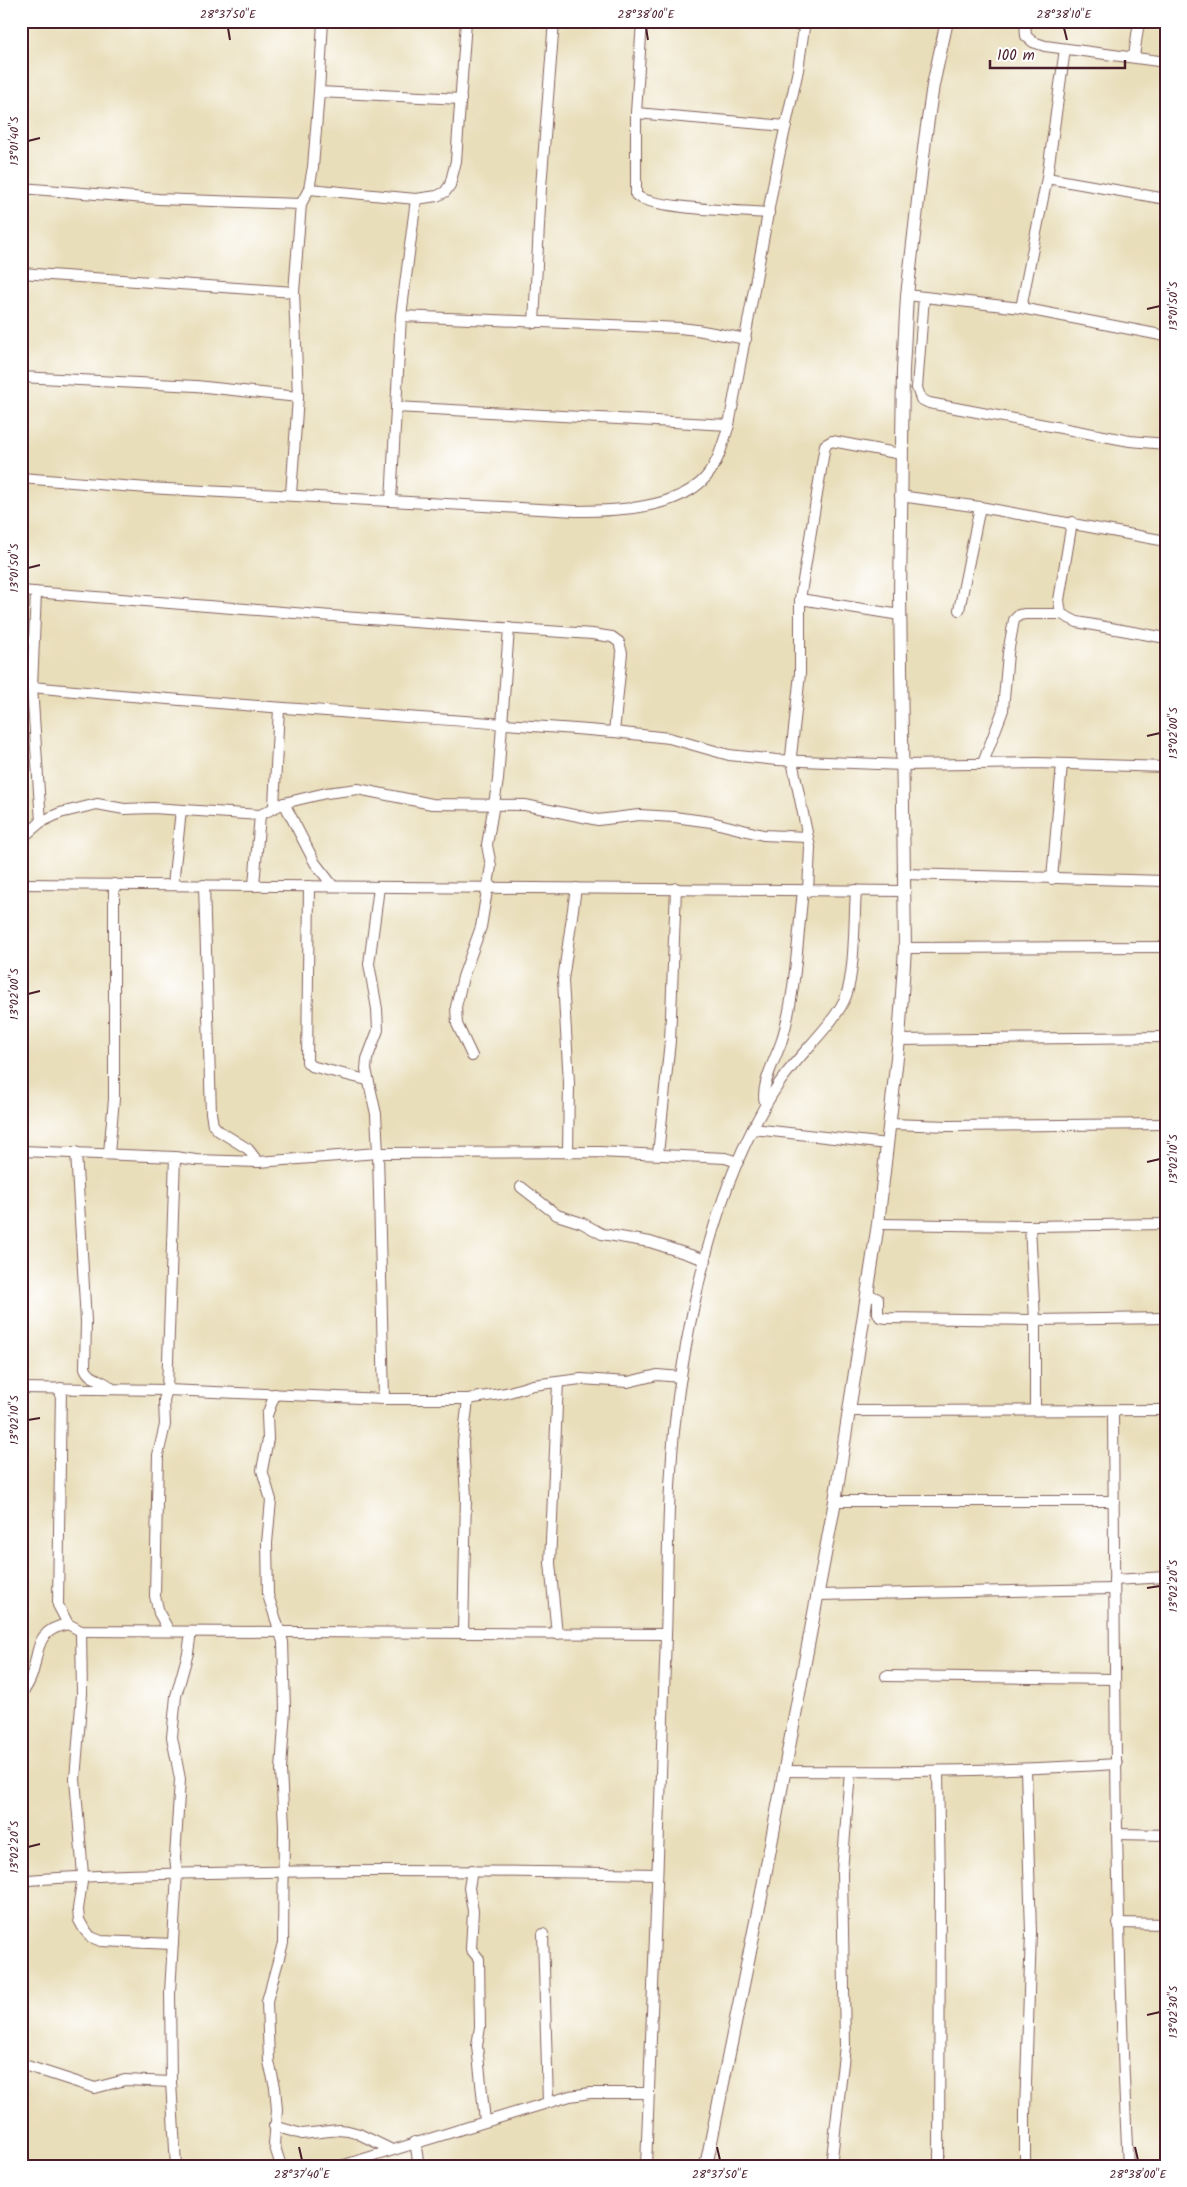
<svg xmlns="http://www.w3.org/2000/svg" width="1187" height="2187" font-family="Kalam,sans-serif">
<rect width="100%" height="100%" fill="#fff"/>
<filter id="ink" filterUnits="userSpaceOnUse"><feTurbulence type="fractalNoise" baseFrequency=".02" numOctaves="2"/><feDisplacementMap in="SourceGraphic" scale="10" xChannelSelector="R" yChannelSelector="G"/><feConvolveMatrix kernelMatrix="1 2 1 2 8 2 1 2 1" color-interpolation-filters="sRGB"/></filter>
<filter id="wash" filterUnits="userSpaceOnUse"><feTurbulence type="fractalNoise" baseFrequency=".0096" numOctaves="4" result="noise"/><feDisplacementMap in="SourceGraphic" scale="20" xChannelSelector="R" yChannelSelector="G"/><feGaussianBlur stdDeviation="1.12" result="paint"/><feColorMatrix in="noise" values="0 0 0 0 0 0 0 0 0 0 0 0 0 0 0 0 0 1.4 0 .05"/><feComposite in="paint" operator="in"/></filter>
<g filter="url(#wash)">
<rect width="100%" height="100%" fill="#e9deba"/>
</g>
<g filter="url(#ink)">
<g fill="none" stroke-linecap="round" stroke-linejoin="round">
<defs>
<g id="minor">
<path d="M642,21L636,113V195C650,209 745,211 769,213"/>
<path d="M756,21L805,25"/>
<path d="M1025,21L1026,36L1033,42L1045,46L1166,62"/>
<path d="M1134,56L1139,21"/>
<path d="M319,92L461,99"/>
<path d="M636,113L786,126"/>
<path d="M1047,178L1166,199"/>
<path d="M21,188L158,199L301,204"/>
<path d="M309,189L416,199L437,196L445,192L450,185L456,161L466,21"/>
<path d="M21,273L294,292"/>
<path d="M907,295L1021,308L1166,336"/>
<path d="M924,297L917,388L921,399L929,403L1130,441L1166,444"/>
<path d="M1021,308L1047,178L1065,49"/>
<path d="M401,316L680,328L697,330L746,339"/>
<path d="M534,323L541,187L554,21"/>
<path d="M21,377L196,386L298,397"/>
<path d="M396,407L729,425"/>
<path d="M21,478L148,488L576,511C615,511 678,509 706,477C719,462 723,442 729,425L776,170L798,70L805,21"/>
<path d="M291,494L298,397L294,292L301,204L309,189L313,167L319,92L323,21"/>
<path d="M900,496L980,507L1166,541"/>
<path d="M391,501L401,316L416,199"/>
<path d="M1072,522L1059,600L1061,614L1077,622L1166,638"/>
<path d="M21,591L369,619L592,634L612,637L619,642L622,653L614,732C420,717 226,706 32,687L36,592"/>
<path d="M800,599L900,615"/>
<path d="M959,610L980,507"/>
<path d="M614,732L669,738L729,755L777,760L903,765L1036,763L1166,767"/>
<path d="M983,763L1003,710L1008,653L1014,620L1019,615L1025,614H1061"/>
<path d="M284,803L315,863L333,886"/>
<path d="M274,806L279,708"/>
<path d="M260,815L284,803L326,793L358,789L432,804L525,805L598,820L639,815L674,817L711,822L763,835L807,837"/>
<path d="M41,822L60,813L97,804L124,809L153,808L260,815L254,885"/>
<path d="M21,839L41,822L32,687"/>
<path d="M905,874L1166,881"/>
<path d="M1052,879L1062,764"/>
<path d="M21,884L904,891"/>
<path d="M173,885L181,810"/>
<path d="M204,885L211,1113L213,1125L219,1131L248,1149L258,1162"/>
<path d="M309,886L307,1062L311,1066L367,1080"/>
<path d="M379,887L369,964L377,1009L378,1030L367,1059L366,1069L376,1114L378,1153L384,1399"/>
<path d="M808,891L810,847L791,756L800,674V599L825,445L832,441L901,454"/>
<path d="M905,948L1166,947"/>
<path d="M899,1040L1166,1037"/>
<path d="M472,1056L457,1024L456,1007L463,977L481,927L491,866L487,845L498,780L509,628"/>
<path d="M766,1104C758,1091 776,1057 781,1043C796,995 797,941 803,891"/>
<path d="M889,1124L949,1126L1166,1124"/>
<path d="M753,1129L887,1144"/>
<path d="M21,1151L175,1157L167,1390L164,1400L165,1425L158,1455L155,1596L159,1613L169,1631"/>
<path d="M76,1152L86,1321L85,1368C90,1381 105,1379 112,1389"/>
<path d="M109,1153L114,1099V884"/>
<path d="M568,1153L569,1083L563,980L576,888"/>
<path d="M658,1154L670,1041L676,888"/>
<path d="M175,1157L196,1160L258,1162L378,1153L599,1152L725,1158L738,1162"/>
<path d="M521,1187L557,1215L582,1223L602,1234L650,1242L706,1260"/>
<path d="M878,1224L1030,1226L1166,1224"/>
<path d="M1030,1226L1035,1320V1409"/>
<path d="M868,1294L878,1299V1313L880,1317L887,1318L1035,1320L1166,1318"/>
<path d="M21,1388L167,1390L384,1399H468L506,1393L533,1385L581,1379L628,1382L657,1375L681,1377"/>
<path d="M61,1388L58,1605L68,1624L81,1631L666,1634"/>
<path d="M275,1394L267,1415L268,1439L262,1470L271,1500L267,1543L268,1595L283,1642L285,1709L281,1770L284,1826L283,1943L267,2001L269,2062L275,2087L277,2110L274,2144L281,2166"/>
<path d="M849,1411L1166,1410"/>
<path d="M1113,1411C1115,1663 1115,1914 1128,2166"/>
<path d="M835,1501H1114"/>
<path d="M1114,1580L1166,1577"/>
<path d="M817,1595L1114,1589"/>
<path d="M81,1631L82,1694L75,1779L83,1875L78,1909L79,1920L84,1929L91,1937L101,1941L173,1944"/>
<path d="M463,1633L466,1497L463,1442L468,1399"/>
<path d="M557,1634L550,1563L558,1382"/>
<path d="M886,1676L1114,1679"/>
<path d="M21,1694C46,1666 24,1632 68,1624"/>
<path d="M784,1771C895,1772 1006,1771 1117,1764"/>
<path d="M938,1772L940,1881L939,2166"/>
<path d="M1118,1834L1166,1835"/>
<path d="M472,1870L469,1888L473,1911L471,1949L479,1959L480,2027L477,2046L485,2121"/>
<path d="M21,1879L29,1880C89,1875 150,1874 210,1873C359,1869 507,1871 656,1874"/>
<path d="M1118,1923L1166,1924"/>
<path d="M543,1934L548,2102"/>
<path d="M21,2064L95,2088L125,2080L171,2082"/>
<path d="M274,2126L302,2134L339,2130L348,2131L359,2134L390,2149"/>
<path d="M415,2142L419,2166"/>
<path d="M176,2166L171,2082L170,1992L177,1874L175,1858L180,1779L172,1737L176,1696L188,1653L191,1632"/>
<path d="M341,2166L570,2096L590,2093H649"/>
<path d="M646,2166C653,1989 660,1813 666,1636C668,1581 667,1526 671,1471C674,1414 683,1356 695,1300C711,1227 736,1148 778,1085C795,1058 836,1023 846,996C855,971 854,918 856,890"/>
<path d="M831,2166L845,2046L842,1872L850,1772"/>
<path d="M1025,2166V2113L1031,1932L1026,1770"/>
</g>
<path id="tertiary" d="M706,2166L761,1897L835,1501L878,1224L899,1040L905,948L900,596L903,370L907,295L925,140L933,85L947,21"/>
</defs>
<use href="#minor" stroke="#82625d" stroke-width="12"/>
<use href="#tertiary" stroke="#82625d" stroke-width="14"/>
<use href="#minor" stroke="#fff" stroke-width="10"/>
<use href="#tertiary" stroke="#fff" stroke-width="12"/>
</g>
</g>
<path fill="none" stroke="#4a1f2b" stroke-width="2" d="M228,28L230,40M646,28L648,40M1064,28L1067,40M28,141L40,138M1147,309L1160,306M28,568L40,565M1147,736L1160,733M28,994L40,991M1147,1162L1160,1159M28,1420L40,1418M1147,1588L1160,1586M28,1847L40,1844M1147,2015L1160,2012M299,2147L302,2160M717,2147L720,2160M1135,2147L1138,2160"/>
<rect width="1187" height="2187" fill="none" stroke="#fff" stroke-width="55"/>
<path d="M990 60v8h135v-8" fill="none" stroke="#4a1f2b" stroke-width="2.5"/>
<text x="997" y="60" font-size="15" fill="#4a1f2b" stroke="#ffffff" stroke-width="4" paint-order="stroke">100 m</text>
<rect x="28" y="28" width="1132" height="2132" fill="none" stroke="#4a1f2b" stroke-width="2"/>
<g font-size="12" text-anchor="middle" fill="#4a1f2b">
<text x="228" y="18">28°37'50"E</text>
<text x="646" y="18">28°38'00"E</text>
<text x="1064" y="18">28°38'10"E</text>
<text transform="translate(14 141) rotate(-90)" y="4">13°01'40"S</text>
<text transform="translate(1173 306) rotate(-90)" y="4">13°01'50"S</text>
<text transform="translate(14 568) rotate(-90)" y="4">13°01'50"S</text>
<text transform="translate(1173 733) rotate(-90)" y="4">13°02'00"S</text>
<text transform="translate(14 994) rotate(-90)" y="4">13°02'00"S</text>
<text transform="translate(1173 1159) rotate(-90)" y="4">13°02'10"S</text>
<text transform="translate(14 1420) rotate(-90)" y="4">13°02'10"S</text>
<text transform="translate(1173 1586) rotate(-90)" y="4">13°02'20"S</text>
<text transform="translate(14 1847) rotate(-90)" y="4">13°02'20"S</text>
<text transform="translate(1173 2012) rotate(-90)" y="4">13°02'30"S</text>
<text x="302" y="2178">28°37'40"E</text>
<text x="720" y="2178">28°37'50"E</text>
<text x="1138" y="2178">28°38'00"E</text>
</g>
</svg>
